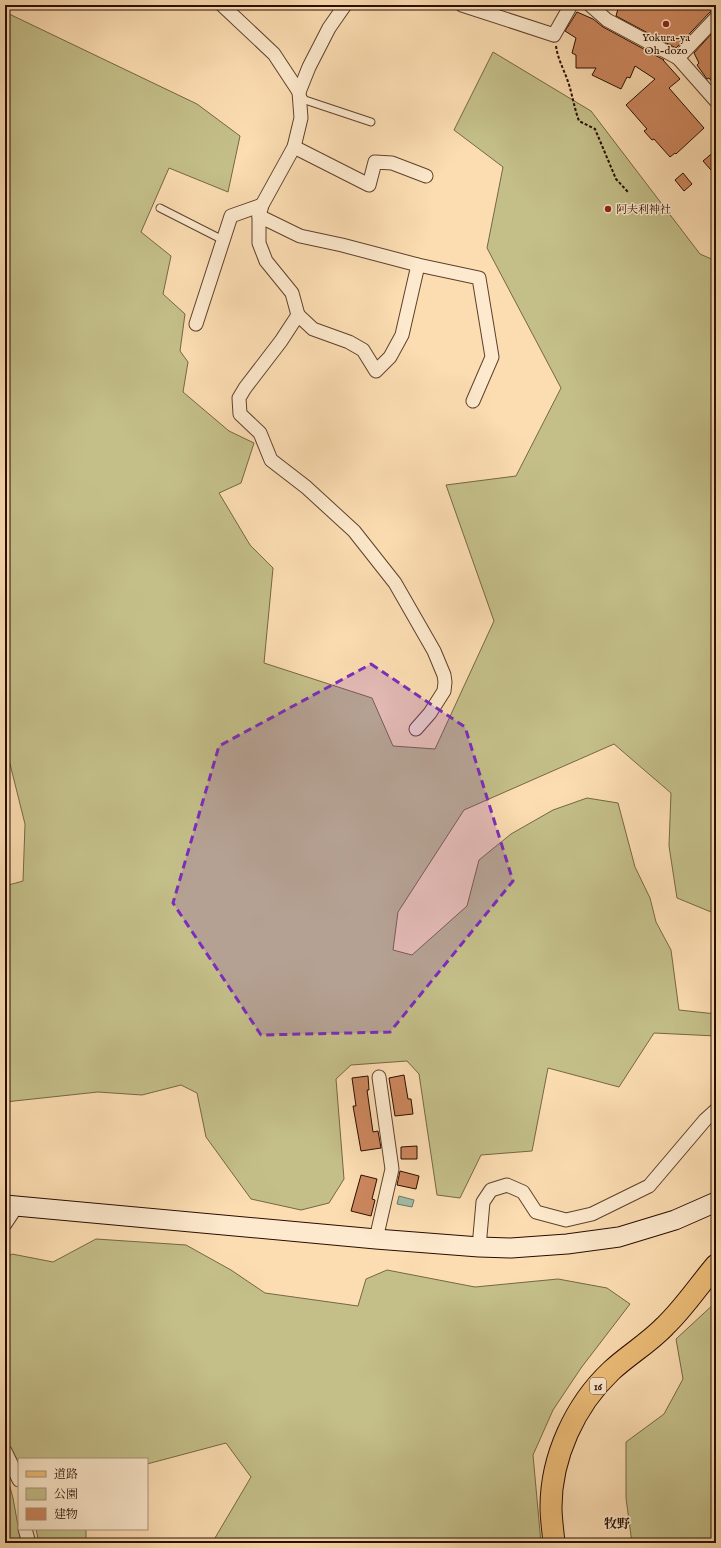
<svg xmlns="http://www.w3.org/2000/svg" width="721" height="1548" font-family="'IM FELL English','Noto Serif JP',serif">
<rect width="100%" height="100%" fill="#fcddb2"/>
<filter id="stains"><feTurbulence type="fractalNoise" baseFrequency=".005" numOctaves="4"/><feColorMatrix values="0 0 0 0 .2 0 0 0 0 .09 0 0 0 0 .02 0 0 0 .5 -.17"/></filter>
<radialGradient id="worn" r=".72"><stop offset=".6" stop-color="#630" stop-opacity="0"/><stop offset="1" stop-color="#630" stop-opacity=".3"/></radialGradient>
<g fill="#c4bf89" stroke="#766644">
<path d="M5,12L197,104L240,136L228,192L169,168L141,232L171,256L163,294L185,314L180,351L188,362L183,392L229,431L254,443L241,483L219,493L250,545L273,568L264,663L372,698L393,746L435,749L494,621L446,485L516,476L561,388L487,248L503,167L454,130L493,52L591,111L700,254L716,261V914L677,898L669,846L671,793L614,744L464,810L398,912L393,950L412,955L467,906L479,860L511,834L553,810L587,798L618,803L635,867L650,898L656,922L671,950L679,1010L716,1014V1036L654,1033L619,1087L548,1068L532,1151L481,1155L460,1198L437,1195L419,1074L407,1061L351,1065L336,1079L344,1179L329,1203L301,1210L251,1199L206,1137L197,1093L181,1085L142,1095L98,1092L5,1102V886L23,881L25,824L10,764L5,752Z"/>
<path d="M96,1239L186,1245L231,1270L265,1293L358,1306L366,1279L387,1270L475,1287L558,1279L607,1288L630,1304L581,1368L553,1410L533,1455L541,1543H212L251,1477L226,1443L147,1464V1459H19V1466L5,1439V1259L12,1254L53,1262Z"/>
<path d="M716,1302V1543H632L626,1498V1442L664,1414L683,1379L676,1339Z"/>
<path d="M5,1469L13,1498L21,1543H5Z"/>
<path d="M36,1529H86V1543H39Z"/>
</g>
<path fill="#a0bca9" stroke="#707665" d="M399,1196L414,1200L412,1207L397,1204Z"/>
<g fill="#cd875e" stroke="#290d00">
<path d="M619,5H716V10L710,12L676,48L616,16Z"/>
<path d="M577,12L593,19L603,27L664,60H663L680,79L669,88L704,128L676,154L675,153L670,157L654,139L652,140L644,131L647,129L626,105L655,79L635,66L630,78L627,77L621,89L592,75L596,68H576V55L572,53L576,38L565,31Z"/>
<path d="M713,32L716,36V87L709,78L707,79L697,65L699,63L694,53Z"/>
<path d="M716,150V165L711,170L703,161Z"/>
<path d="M683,173L692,184L684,191L675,180Z"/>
<path d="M404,1075L408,1099H411L413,1114L395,1116L389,1078Z"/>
<path d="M368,1076L369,1090H367L373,1132L378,1131L381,1148L361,1151L353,1106H356L352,1078Z"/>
<path d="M417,1146V1159H401V1147Z"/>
<path d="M400,1171L419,1176L416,1189L397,1185Z"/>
<path d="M361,1175L377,1179L372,1199L375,1200L371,1216L351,1211Z"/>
</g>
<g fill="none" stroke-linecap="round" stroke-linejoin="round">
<defs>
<g id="lane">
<path d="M300,94L305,100L371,122"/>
<path d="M160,208L223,240"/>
</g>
<g id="street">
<path d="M222,5L274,54L299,92"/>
<path d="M345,5L329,28L309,67L299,92L301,118L294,147L262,205L259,216V243L266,261L292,293L298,315L281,341L245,388L239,398L240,414L260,433L271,460L306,487L354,531L395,583L434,651L444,675L445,682L444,691L430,713L416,729"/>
<path d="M462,5L554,35L571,5"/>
<path d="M590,5L607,20L678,58"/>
<path d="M716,18L678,58L716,101"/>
<path d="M294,147L369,185L375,162L392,163L426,176"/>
<path d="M259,216L300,236L342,245L418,265L479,278L492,357L473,401"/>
<path d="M298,315L313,329L349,342L363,350L376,371L390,357L402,335L418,265"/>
<path d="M196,324L231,216L262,205"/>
<path d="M5,1224L17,1206"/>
<path d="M376,1239L392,1169L379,1077"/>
<path d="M479,1247L483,1202L491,1190L507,1185L523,1192L536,1212L566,1220L592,1214L649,1186L705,1120L716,1110"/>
<path d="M5,1451L19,1480"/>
<path d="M25,1529L29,1543"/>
</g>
<path id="secondary" d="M5,1205L376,1239L479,1247L511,1248L567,1244L619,1237L675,1220L716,1202"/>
<path id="primary" d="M554,1543C553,1531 551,1519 551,1507C551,1457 575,1405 611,1371C628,1355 649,1343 665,1326C684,1308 699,1285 716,1265"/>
</defs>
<use href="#lane" stroke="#5e412c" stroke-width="9"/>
<use href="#street" stroke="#5e412c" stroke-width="15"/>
<use href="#secondary" stroke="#290d00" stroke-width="21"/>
<use href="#primary" stroke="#290d00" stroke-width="23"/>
<path stroke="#290d00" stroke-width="2" stroke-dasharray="3 2" stroke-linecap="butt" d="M556,46C558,61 566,73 570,88C573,99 575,110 579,121L595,129L616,179L628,192"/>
<use href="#lane" stroke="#fde9cd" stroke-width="7"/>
<use href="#street" stroke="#fde9cd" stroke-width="13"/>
<use href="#secondary" stroke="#fde9cd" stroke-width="19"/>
<use href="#primary" stroke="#eebe79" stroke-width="21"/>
</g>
<path fill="#7b2cbf" fill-opacity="0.2" stroke="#7b2cbf" stroke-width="3" stroke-dasharray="8 5" stroke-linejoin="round" d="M371,664L465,727L513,881L390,1032L261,1035L173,903L219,746Z"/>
<g fill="#8f2418" stroke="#fde9cd" stroke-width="1.5">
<circle cx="666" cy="24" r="4"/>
<circle cx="608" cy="209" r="4"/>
</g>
<g text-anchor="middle" stroke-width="3" stroke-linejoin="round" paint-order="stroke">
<rect fill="#fde9cd" stroke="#694f3e" stroke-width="1" x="590" y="1378" width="16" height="16" rx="3"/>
<g font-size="10" font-weight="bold" fill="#290d00">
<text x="598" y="1390">16</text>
</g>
<g font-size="11" fill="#290d00" stroke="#fde9cd">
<text x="666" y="41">Yokura-ya<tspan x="666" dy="13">Oh-dozo</tspan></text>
<text x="616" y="213" text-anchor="start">阿夫利神社</text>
</g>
<g font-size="13" font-weight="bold" fill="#290d00" stroke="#fde9cd">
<text x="617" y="1528">牧野</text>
</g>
</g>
<rect width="721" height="1548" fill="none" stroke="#fcddb2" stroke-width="20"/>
<rect x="6" y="6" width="709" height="1536" fill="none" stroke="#290d00" stroke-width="2"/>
<rect x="10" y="10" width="701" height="1528" fill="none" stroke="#290d00"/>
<rect x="18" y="1458" width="130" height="72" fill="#fde9cd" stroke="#a8917b"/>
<rect x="26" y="1471" width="20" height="6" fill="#eebe79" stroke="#a8917b"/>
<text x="54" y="1478" font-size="12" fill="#290d00">道路</text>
<rect x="26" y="1488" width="20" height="12" fill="#c4bf89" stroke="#a8917b"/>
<text x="54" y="1498" font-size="12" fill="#290d00">公園</text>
<rect x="26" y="1508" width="20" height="12" fill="#cd875e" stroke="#a8917b"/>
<text x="54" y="1518" font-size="12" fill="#290d00">建物</text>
<rect width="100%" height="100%" filter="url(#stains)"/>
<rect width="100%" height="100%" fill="url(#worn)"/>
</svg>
